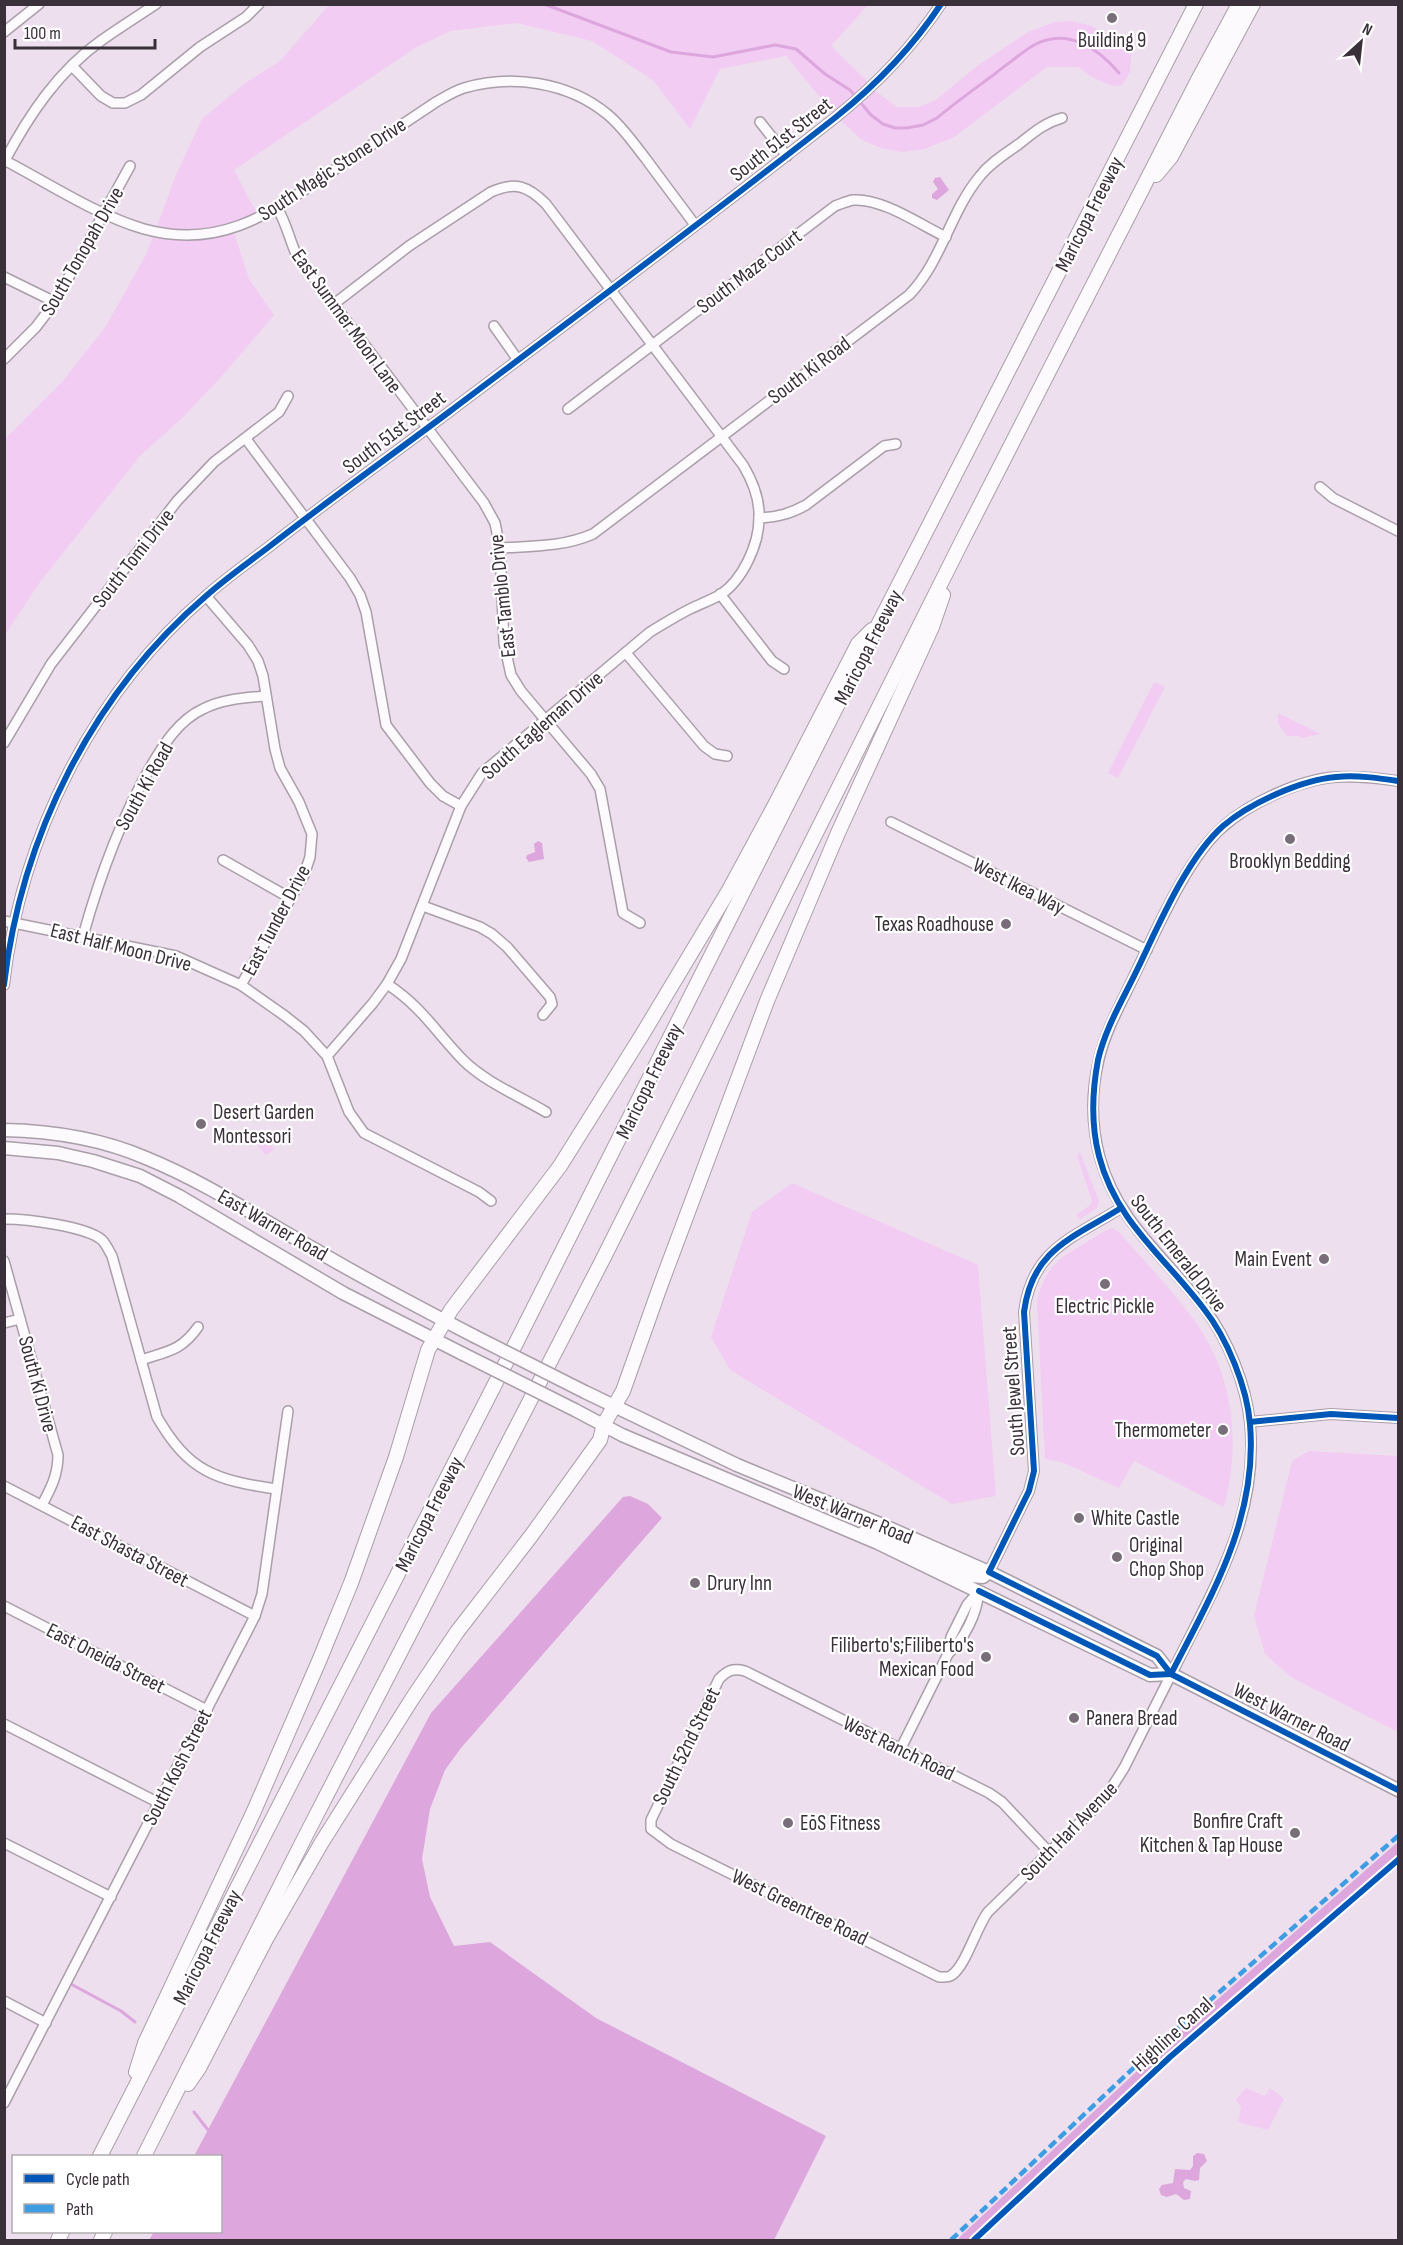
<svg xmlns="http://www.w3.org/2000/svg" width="1403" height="2245" font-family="'Sofia Sans Condensed',sans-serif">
<rect width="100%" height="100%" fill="#eedfee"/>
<g fill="#f2ccf3">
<path d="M329,5H868L831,46L873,87L836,117L786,56L720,69L690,129L653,80L592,41L517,23L450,31L415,48L234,170L259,218L233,229L249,279L274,315L223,375L182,418L140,456L40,582L5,635V439L62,382L106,326L147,253L176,175L202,119L247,82L280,61Z"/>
<path d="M1070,21L1089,25L1132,46L1130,72L1122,85L1112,86L1092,77L1078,67H1047L954,137L925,149L902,152L881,148L862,140L840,120L874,90L897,107H919L936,100L977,66L1028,32L1055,22Z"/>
<path d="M1154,682L1165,687L1118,778L1108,773Z"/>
<path d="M1278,713L1321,734L1301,738L1300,736H1287L1278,724Z"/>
<path d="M261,1132L274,1149L266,1155L252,1139Z"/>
<path d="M1080,1152L1099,1201L1097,1208L1080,1219L1076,1215L1089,1206L1092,1201L1077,1156Z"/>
<path d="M792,1183L978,1265L996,1496L952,1504L730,1370L711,1337L752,1212Z"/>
<path d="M1112,1228L1119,1232C1142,1258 1166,1284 1188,1312C1233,1368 1242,1439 1224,1507L1134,1461L1119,1488L1062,1462L1045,1459L1037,1301C1045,1268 1058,1258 1087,1242C1095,1237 1103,1231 1112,1228Z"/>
<path d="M1309,1451L1398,1456V1732L1291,1677L1265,1654L1254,1616L1292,1461Z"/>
<path d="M1246,2088L1265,2096L1270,2088L1284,2099L1268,2130L1238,2122L1241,2108L1236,2099Z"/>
</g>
<g fill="#dda7de">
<path d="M940,177L949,190L937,200L932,198V194L938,189L933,182L935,178Z"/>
<path d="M538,841L542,843L544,859L529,862L526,858L527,855L535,852L534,844Z"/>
<path d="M630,1496L648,1504L662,1518L461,1748L445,1770L430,1809L422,1859L430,1897L454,1946L490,1942L596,2018L826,2136L774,2240H149L154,2232H220V2156H194L431,1713L623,1497Z"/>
<path d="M1197,2153L1204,2154L1207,2161L1200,2168L1199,2180L1195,2181L1186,2179L1183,2182L1184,2188L1191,2191L1190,2199L1184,2200L1176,2194L1167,2197L1161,2195L1159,2189L1162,2185L1173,2183L1175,2169L1190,2170L1193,2166V2156Z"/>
</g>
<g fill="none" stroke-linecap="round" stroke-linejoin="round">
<g stroke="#dda7de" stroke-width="3">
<path d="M544,4L671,52L713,57L775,45L796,49L825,74L850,90L871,115L883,124L895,128H907L923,125L937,118C956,102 976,88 996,73C1009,63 1021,53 1034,45C1067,27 1098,48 1119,73"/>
<path d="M69,1983L121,2011L135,2022"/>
<path d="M194,2112L208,2130"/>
</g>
<path stroke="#dda7de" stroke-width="9" d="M963,2240L1164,2052L1398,1848"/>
<defs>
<g id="minor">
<path d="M4,32L39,4"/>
<path d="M72,66L101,96L113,103H125L141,95L200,47L246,17L259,4"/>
<path d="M760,122L787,156"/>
<path d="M4,160C48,183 96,215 144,229C224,251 274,210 337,168C370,146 403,124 436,102C445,97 454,91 464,88C512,74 568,82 607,114C623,127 634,144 646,159C662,181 679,203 695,225"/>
<path d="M4,162C29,115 58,71 102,40C119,28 138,16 156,4"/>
<path d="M277,208C286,222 289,238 296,254L484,503L495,523L500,548L504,643L511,675L521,691L591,774L600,789L623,913L640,923"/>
<path d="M4,277L55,302"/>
<path d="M494,326L518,360"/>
<path d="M4,359L36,327L55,302L130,166"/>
<path d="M568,409L835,206C841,204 847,201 853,200C882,198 919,224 946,237"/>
<path d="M246,439L350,578L360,595L366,612L386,725L430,783L443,796L461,806"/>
<path d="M1320,487L1333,498L1398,531"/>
<path d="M759,518C777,517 790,514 806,505L884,446L896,444"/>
<path d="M500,548C533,546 563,547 593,534L909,295C942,261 950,212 980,176C990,163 1005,154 1019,144C1033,133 1044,123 1062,118"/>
<path d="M720,594L772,661L784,669"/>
<path d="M206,596L248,645L258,661L263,676L275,749L280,768L299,802L312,834L310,857L304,875L241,985"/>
<path d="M626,653L704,746L715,754L727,756"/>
<path d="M4,743L51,664L177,501L214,462L279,412L288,396"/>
<path d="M891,822L1147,950"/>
<path d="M223,860L290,898"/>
<path d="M423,906L480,927L492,934L507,947L550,997L552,1004L543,1015"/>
<path d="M4,921L176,956L241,985L285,1016L304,1031L327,1056L349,1112L364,1133L479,1192L491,1201"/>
<path d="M83,936C100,875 120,820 151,766C164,744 179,720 203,709C222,699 244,698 265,696"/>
<path d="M387,984C422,1007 435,1031 463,1060C485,1082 519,1096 546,1112"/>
<path d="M4,985C21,837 92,694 206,596C226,578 248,563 270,546C329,500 389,457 449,412C579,314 709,217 836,117C877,84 912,48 941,4"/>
<path d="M327,1056L373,1003L387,984L401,959L461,806L482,773L650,632C663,624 676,616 690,609C700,604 711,600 720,595C743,580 759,544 759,518C760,499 752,480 743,465L546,204C528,186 515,181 491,192L409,246L334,304"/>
<path d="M4,1219C26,1219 86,1226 102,1240C106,1244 109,1251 112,1256L157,1417C189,1472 215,1480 276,1489"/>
<path d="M4,1261L58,1455C58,1475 51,1488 42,1505"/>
<path d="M4,1323L20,1319"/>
<path d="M141,1360C168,1351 181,1351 198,1327"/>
<path d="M1250,1422L1331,1414L1398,1418"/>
<path d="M4,1486L255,1616"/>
<path d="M989,1572L1029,1491L1034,1471L1024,1312C1032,1249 1073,1238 1121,1208"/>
<path d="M4,1606L207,1710"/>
<path d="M948,1654C965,1638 977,1614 979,1591"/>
<path d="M4,1724L159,1803"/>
<path d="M901,1748L948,1654L951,1637L967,1605L979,1591"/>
<path d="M4,1843L111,1897"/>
<path d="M1050,1853L1002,1802L989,1793L745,1671C733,1668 728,1670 719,1679L651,1820V1829L671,1844L939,1977C944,1977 948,1978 952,1975C966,1965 976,1928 988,1912L1105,1798L1124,1768C1145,1726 1167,1683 1188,1641C1224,1570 1258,1506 1250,1423C1246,1384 1228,1340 1205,1309C1166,1257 1118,1223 1100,1158C1091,1125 1091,1092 1099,1059C1106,1029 1122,1002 1135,974C1156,931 1188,856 1224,826C1251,802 1301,779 1337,777C1357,776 1378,778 1398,781"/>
<path d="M4,2001L46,2023"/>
<path d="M4,2103L255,1616L262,1594L288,1411"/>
</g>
<g id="major">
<path d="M4,1130C52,1131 102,1139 146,1158C205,1182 259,1218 314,1249C366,1280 420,1308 474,1336"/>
<path d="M4,1148L58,1153L93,1161L140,1176L179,1196L343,1293L463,1354"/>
<path d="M585,1392L737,1465L880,1524L989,1572L1157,1656L1171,1674L1398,1790"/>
<path d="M575,1410L622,1435L878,1543L1150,1675L1171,1674"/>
<path d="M864,1532L869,1530L882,1534L971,1576L983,1577L989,1572"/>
</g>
<g id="highway">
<path d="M1156,175L1171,157L1253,4"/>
<path d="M136,2072L145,2043L254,1811L319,1661L351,1583L396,1457L428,1350L451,1310L560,1166L642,1035L729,890L776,803L858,644L872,630"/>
<path d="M188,2084L199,2068L266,1939L322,1842L412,1699L457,1632L531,1536L600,1440L604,1424L623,1391L661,1284L767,1001L838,833L932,627L943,595"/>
<path d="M100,2156L516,1343L851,678L1196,4"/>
<path d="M144,2156L306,1835L604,1257L963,539L1198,80L1239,4"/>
<path d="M58,2240L62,2232"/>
<path d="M101,2240L105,2232"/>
</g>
</defs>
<use href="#minor" stroke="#a99ea9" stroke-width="12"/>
<use href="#major" stroke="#a99ea9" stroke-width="15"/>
<use href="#highway" stroke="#a99ea9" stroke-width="16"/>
<use href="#minor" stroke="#fcfafc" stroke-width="9"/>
<use href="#major" stroke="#fcfafc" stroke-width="12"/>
<use href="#highway" stroke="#fcfafc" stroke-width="14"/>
<defs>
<g id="major-bridge">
<path d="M474,1336L585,1392"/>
<path d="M463,1354L575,1410"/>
</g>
</defs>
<use href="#major-bridge" stroke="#a99ea9" stroke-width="15" stroke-linecap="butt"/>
<use href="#major-bridge" stroke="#fcfafc" stroke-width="12"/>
<path stroke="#3e9de2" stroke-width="4.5" stroke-dasharray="9 4.5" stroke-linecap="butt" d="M951,2240L1144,2058L1398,1836"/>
<defs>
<g id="cycleway">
<path d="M4,985C21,837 92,694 206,596C226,578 248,563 270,546C329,500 389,457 449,412C579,314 709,217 836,117C877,84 912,48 941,4"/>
<path d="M1121,1208C1073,1238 1032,1249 1024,1312L1034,1471L1029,1491L989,1572L1157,1656L1171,1674L1398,1790"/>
<path d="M1250,1422L1331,1414L1398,1418"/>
<path d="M979,1591L1150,1675L1171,1674"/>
<path d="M1171,1674C1212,1594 1258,1518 1250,1424C1247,1387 1227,1338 1204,1309C1165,1257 1116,1222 1099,1156C1091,1125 1092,1092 1098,1060C1105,1029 1122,1001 1136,972C1158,927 1186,859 1223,826C1250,803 1301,780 1336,777C1357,775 1378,778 1398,781"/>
<path d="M974,2240L1170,2057L1398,1860"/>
</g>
</defs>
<use href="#cycleway" stroke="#fff" stroke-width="10"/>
<use href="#cycleway" stroke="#0057b8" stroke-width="6"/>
</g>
<g fill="#796d79" stroke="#fff" stroke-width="2">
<circle cx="1112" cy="18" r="6"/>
<circle cx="1290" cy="839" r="6"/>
<circle cx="1006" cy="924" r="6"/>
<circle cx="201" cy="1124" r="6"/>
<circle cx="1324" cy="1259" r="6"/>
<circle cx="1105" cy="1284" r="6"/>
<circle cx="1223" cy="1430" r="6"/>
<circle cx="1079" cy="1518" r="6"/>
<circle cx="1117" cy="1557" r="6"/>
<circle cx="695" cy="1583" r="6"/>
<circle cx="986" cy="1657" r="6"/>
<circle cx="1074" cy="1718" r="6"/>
<circle cx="788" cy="1823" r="6"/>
<circle cx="1295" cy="1833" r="6"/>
</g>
<g text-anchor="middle" stroke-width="4.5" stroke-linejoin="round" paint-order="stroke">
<g font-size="21" fill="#3a303a" stroke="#fff" text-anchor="start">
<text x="1112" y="47" text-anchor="middle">Building 9</text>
<text x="1290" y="868" text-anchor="middle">Brooklyn Bedding</text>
<text x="994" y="931" text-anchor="end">Texas Roadhouse</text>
<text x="213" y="1119">Desert Garden<tspan x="213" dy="24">Montessori</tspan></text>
<text x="1312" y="1266" text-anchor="end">Main Event</text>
<text x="1105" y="1313" text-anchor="middle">Electric Pickle</text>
<text x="1211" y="1437" text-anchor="end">Thermometer</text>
<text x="1091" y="1525">White Castle</text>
<text x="1129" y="1552">Original<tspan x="1129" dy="24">Chop Shop</tspan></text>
<text x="707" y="1590">Drury Inn</text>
<text x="974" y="1652" text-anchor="end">Filiberto's;Filiberto's<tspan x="974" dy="24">Mexican Food</tspan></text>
<text x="1086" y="1725">Panera Bread</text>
<text x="1283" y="1828" text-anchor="end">Bonfire Craft<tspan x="1283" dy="24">Kitchen &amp; Tap House</tspan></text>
<text x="800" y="1830">EōS Fitness</text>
</g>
<g font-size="21" fill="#3a303a" stroke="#fff">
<text transform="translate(781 139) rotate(-38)" y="7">South 51st Street</text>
<text transform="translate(332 169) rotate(-33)" y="7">South Magic Stone Drive</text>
<text transform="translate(1089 214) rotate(-63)" y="7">Maricopa Freeway</text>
<text transform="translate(82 251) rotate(-60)" y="7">South Tonopah Drive</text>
<text transform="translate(749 271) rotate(-37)" y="7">South Maze Court</text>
<text transform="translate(347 321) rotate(54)" y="7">East Summer Moon Lane</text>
<text transform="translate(809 370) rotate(-37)" y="7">South Ki Road</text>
<text transform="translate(394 432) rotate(-37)" y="7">South 51st Street</text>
<text transform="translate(133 558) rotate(-52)" y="7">South Tomi Drive</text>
<text transform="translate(502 596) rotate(-96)" y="7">East Tamblo Drive</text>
<text transform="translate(868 647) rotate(-63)" y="7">Maricopa Freeway</text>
<text transform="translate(542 725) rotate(-41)" y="7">South Eagleman Drive</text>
<text transform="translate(144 786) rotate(-61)" y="7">South Ki Road</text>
<text transform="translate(1019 886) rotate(27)" y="7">West Ikea Way</text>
<text transform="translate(276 920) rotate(-62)" y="7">East Tunder Drive</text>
<text transform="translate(121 947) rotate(14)" y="7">East Half Moon Drive</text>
<text transform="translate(649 1081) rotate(-64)" y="7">Maricopa Freeway</text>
<text transform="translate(273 1225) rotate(30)" y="7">East Warner Road</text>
<text transform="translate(1179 1253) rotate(52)" y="7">South Emerald Drive</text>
<text transform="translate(38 1384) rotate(75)" y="7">South Ki Drive</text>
<text transform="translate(1013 1391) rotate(-94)" y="7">South Jewel Street</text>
<text transform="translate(429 1514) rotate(-63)" y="7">Maricopa Freeway</text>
<text transform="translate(853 1514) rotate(22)" y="7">West Warner Road</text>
<text transform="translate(130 1551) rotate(28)" y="7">East Shasta Street</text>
<text transform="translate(106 1658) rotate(27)" y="7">East Oneida Street</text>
<text transform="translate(1292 1717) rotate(27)" y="7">West Warner Road</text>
<text transform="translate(686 1746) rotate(-64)" y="7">South 52nd Street</text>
<text transform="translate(899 1748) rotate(26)" y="7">West Ranch Road</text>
<text transform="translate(177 1767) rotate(-63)" y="7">South Kosh Street</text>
<text transform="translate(1069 1831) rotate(-46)" y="7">South Harl Avenue</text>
<text transform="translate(800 1907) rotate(26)" y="7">West Greentree Road</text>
<text transform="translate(207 1947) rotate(-63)" y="7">Maricopa Freeway</text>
<text transform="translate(1172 2034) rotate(-42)" y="7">Highline Canal</text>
</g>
</g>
<rect width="1403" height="2245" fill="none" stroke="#3a303a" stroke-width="12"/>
<rect x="12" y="2155" width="210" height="78" fill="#ffffff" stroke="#b0acb0" stroke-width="1.5"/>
<rect x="24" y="2174" width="30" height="9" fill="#0057b8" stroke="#b0acb0" stroke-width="1.5"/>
<text x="66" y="2185" font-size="18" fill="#3a303a">Cycle path</text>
<rect x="24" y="2204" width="30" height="9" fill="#3e9de2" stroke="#b0acb0" stroke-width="1.5"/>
<text x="66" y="2215" font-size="18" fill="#3a303a">Path</text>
<g transform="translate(1361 42) rotate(27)" stroke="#ffffff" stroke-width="4.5" paint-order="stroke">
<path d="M0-4.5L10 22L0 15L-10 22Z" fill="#3a303a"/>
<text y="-9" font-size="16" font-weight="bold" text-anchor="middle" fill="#3a303a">N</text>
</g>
<path d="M15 39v9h140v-9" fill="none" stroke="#3a303a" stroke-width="3"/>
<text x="24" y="39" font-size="18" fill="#3a303a" stroke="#ffffff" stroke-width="4.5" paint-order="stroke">100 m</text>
</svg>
